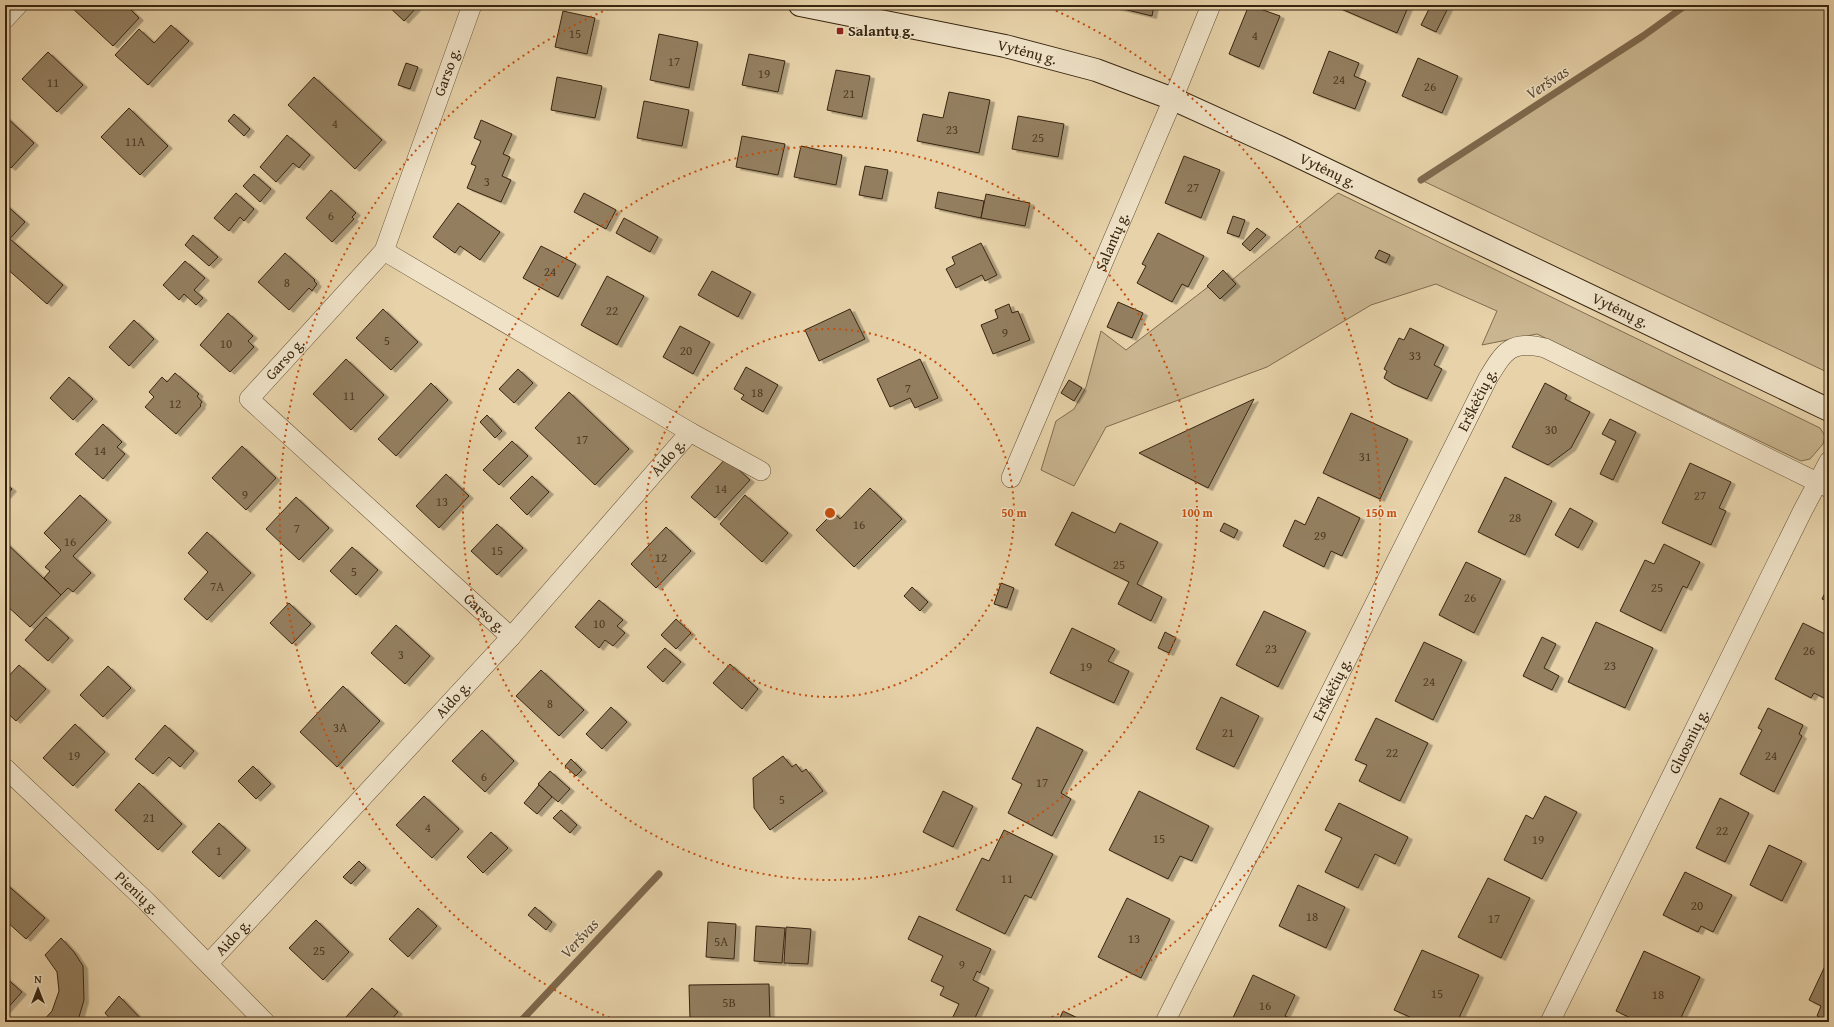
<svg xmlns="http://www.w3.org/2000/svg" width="1834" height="1027" font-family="'Gentium Book Plus',serif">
<defs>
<filter id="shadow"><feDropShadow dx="4.5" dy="2.5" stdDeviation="0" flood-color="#0004"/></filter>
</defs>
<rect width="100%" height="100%" fill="#e7d2a9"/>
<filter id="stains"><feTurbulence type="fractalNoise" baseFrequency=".005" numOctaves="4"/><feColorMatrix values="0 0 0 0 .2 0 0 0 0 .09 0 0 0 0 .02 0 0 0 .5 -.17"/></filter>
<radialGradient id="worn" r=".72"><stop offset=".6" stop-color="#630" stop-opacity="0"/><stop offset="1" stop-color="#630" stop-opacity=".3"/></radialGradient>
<g fill="#c9b58f" stroke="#806d50">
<path d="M1686,5H1829V373L1421,180L1643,36Z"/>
<path d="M1338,193L1820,428L1825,436L1823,444L1810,459L1801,461L1537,334L1482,345L1497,311L1436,284L1371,305L1267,367L1106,427L1074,486L1041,470L1056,421L1074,409L1086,387L1101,331L1126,350L1208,287L1220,299L1236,284L1232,280Z"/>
</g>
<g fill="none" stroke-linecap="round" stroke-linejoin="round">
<g stroke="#7e694d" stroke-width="7">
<path d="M1421,180L1643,36L1686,5"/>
<path d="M520,1022L659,874"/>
</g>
</g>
<g fill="#937f60" stroke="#382510" filter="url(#shadow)">
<path d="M73,5H126L139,18L113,46L71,7Z"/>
<path d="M387,5H419L404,21Z"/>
<path d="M1116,5H1154L1152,16L1115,7Z"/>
<path d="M1249,5L1280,16L1259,67L1229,54Z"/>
<path d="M1332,5H1409L1397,33Z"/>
<path d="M1431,5H1442L1448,8L1436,32L1421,25Z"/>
<path d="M563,11L595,18L587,54L555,47Z"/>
<path d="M171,25L189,41L148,85L115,55L139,29L154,43Z"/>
<path d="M659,34L698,42L689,88L650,80Z"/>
<path d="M1329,51L1359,63L1354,76L1366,81L1355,109L1313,93Z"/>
<path d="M48,52L83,85L57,112L22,79Z"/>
<path d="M749,54L785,61L778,92L742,85Z"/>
<path d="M1418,58L1458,76L1442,113L1402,96Z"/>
<path d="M406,63L418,67L410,89L398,85Z"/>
<path d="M836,70L870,76L862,117L827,110Z"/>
<path d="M314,77L382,140L355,169L288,105Z"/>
<path d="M557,77L602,86L595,118L551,110Z"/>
<path d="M949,92L990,100L979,153L917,141L923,114L943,118Z"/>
<path d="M644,101L689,110L682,146L637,138Z"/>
<path d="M129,108L168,146L140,175L101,137Z"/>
<path d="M234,114L250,129L244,136L228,121Z"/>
<path d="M5,116L34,143L11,168L5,163Z"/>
<path d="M1018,116L1064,124L1058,157L1012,149Z"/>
<path d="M481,120L512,134L503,154L510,157L502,176L511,180L501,202L467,188L476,166L471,164L481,141L474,138Z"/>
<path d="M287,135L310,155L299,168L293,163L276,182L260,167Z"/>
<path d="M742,136L785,144L778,175L736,167Z"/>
<path d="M801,146L842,155L836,185L794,177Z"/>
<path d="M1184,156L1220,170L1201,218L1165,203Z"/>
<path d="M865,166L888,170L882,199L859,195Z"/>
<path d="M254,174L271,189L260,202L243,186Z"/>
<path d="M331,190L356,213L352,217L354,219L332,242L306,218Z"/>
<path d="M938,192L984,201L981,218L935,208Z"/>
<path d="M236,193L254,209L244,221L240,217L229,231L214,218Z"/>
<path d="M584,193L616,210L606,229L574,212Z"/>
<path d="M986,194L1030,203L1025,226L981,218Z"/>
<path d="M458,203L500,232L480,260L460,246L455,253L433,237Z"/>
<path d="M5,204L25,222L5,244Z"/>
<path d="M1233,216L1245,220L1239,237L1227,233Z"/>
<path d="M624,218L658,237L650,252L616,233Z"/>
<path d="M1257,228L1266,235L1250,251L1242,244Z"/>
<path d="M1158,233L1204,256L1188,287L1182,284L1172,302L1137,283L1146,266L1142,264Z"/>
<path d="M193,235L218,257L209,266L185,245Z"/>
<path d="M10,239L63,285L47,304L5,267V244Z"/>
<path d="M981,243L997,275L985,281L982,275L956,288L946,269L955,264L952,257Z"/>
<path d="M541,246L576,264L558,297L523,278Z"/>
<path d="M1379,250L1390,255L1386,263L1375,258Z"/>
<path d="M285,253L315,280L314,281L317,284L312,291L309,288L289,310L258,282Z"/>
<path d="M185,261L205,278L194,290L203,298L196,305L184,294L179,300L163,285Z"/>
<path d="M1223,270L1236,284L1220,299L1207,286Z"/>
<path d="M712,271L751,292L738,317L698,295Z"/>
<path d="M607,276L644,296L617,345L581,325Z"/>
<path d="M1118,302L1143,313L1132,338L1107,327Z"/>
<path d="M1009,304L1012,313L1018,311L1030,340L993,354L981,325L998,318L995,310Z"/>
<path d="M383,309L418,342L391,370L356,338Z"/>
<path d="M850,309L865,339L819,361L805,330Z"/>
<path d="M228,313L253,336L248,341L254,347L230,372L200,345Z"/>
<path d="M134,320L154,339L129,366L109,347Z"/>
<path d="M680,326L710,342L693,374L663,357Z"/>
<path d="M1410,328L1444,345L1434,365L1442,369L1427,399L1393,384L1384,378L1387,371L1384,369L1399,338L1404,340Z"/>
<path d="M346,359L384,395L351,430L313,394Z"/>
<path d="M920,359L938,398L915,408L910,398L890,407L877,379Z"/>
<path d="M746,367L778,385L763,412L741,399L744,395L734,389Z"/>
<path d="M518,369L533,383L514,403L499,389Z"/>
<path d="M175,373L199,394L197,396L202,402L200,405L201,406L176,434L145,407L154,397L149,392L162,377L167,382Z"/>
<path d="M69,377L93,399L73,420L50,398Z"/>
<path d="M1069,380L1082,388L1074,401L1061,393Z"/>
<path d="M431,383L448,400L396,456L378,439Z"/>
<path d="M1545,383L1567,395L1565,399L1590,412L1571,448L1548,465L1512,447Z"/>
<path d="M569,392L629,449L595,485L535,428Z"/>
<path d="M1254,399L1208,488L1139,453Z"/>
<path d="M1351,413L1408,439L1380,499L1323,473Z"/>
<path d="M487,415L502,431L495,438L480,422Z"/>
<path d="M1610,419L1636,432L1613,480L1600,474L1616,441L1602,434Z"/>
<path d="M103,424L122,442L117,447L125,454L103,479L75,454Z"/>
<path d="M512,441L528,456L499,485L483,470Z"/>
<path d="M242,446L276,478L246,510L212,478Z"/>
<path d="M726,458L750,480L715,518L691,497Z"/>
<path d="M1690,463L1731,482L1719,508L1726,511L1711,545L1662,523Z"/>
<path d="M446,474L469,496L439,528L416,506Z"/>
<path d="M532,476L549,492L527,515L510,498Z"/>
<path d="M1505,477L1552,501L1525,555L1478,532Z"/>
<path d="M6,484L12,489L5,497V485Z"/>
<path d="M870,488L902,519L854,567L816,530L834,512L840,519Z"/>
<path d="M80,495L107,520L73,556L91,573L73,592L68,588L61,595L44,578L50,571L45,567L61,550L44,533Z"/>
<path d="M745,495L788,533L762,562L720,524Z"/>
<path d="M296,497L329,528L299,560L266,529Z"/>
<path d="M1318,497L1360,518L1342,556L1331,551L1324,567L1283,546L1295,520L1305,525Z"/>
<path d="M1570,508L1593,521L1578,548L1555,535Z"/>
<path d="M1072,512L1115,533L1120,523L1158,542L1137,584L1162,597L1151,621L1118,604L1129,582L1055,545Z"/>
<path d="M1224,523L1238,530L1234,538L1220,531Z"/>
<path d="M497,524L523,548L497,575L471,551Z"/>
<path d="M666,527L691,551L656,588L631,564Z"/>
<path d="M207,532L251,573L207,620L184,599L208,572L188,553Z"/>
<path d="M5,542L61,595L30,627L5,604Z"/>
<path d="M1664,544L1700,562L1687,588L1683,586L1661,631L1620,611L1645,560L1654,564Z"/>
<path d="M352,547L378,570L356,595L330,571Z"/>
<path d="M1466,562L1501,579L1474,633L1439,615Z"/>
<path d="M1001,583L1014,588L1007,608L994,604Z"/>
<path d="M1829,585V602L1822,599Z"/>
<path d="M912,587L928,602L920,611L904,596Z"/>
<path d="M599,600L623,620L617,626L625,633L613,646L605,640L599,648L575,627Z"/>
<path d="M289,603L311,624L292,644L270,623Z"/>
<path d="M1264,611L1306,631L1278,687L1236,665Z"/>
<path d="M46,617L69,638L48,661L25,640Z"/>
<path d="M676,619L691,633L676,649L661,635Z"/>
<path d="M1596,622L1653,648L1625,708L1568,682Z"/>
<path d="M1803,623L1829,636V663L1827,667L1829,668L1828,700L1814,693L1811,698L1775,679Z"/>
<path d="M396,625L430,656L405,684L371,653Z"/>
<path d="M1072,628L1115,649L1108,661L1129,671L1114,703L1050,673Z"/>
<path d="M1165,632L1176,638L1169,653L1158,648Z"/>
<path d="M1542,637L1556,644L1544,668L1559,676L1552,690L1523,676Z"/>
<path d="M1424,642L1462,660L1433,720L1395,701Z"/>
<path d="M665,648L681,662L663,682L647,667Z"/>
<path d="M730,664L758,689L742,709L713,683Z"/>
<path d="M19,665L46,689L16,721L5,711V680Z"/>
<path d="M108,666L131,688L103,717L80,695Z"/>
<path d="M541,670L584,710L559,736L516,696Z"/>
<path d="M343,686L380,721L337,767L300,732Z"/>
<path d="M1221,697L1259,716L1234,767L1196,749Z"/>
<path d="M611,707L627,722L602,749L586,734Z"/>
<path d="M1768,708L1803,725L1799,734L1802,736L1774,792L1740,774L1762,730L1758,728Z"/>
<path d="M1376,718L1428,743L1400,801L1359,781L1367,765L1355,760Z"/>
<path d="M75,724L105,752L73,786L43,758Z"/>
<path d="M165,725L194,751L180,767L169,757L153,774L135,759Z"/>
<path d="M1037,727L1083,750L1061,793L1071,799L1052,836L1008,813L1022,784L1012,779Z"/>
<path d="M482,730L514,761L485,792L452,761Z"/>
<path d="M783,756L792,767L796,764L802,772L806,769L823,791L770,830L754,808L753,778Z"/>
<path d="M571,759L582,770L576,776L565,766Z"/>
<path d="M253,766L271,784L256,799L238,781Z"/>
<path d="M550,771L570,789L558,802L538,784Z"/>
<path d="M139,783L182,824L158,850L115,810Z"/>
<path d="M539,785L552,797L537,814L524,803Z"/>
<path d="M943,791L973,806L953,847L923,832Z"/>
<path d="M1139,791L1209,826L1192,861L1180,856L1168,879L1109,850Z"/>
<path d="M424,796L459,829L432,858L396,825Z"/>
<path d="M1545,796L1577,812L1542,879L1504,860L1526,815L1533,819Z"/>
<path d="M1720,798L1749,813L1725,862L1696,848Z"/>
<path d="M1339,803L1408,837L1395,864L1375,854L1358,888L1325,872L1342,838L1325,830Z"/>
<path d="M561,810L577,825L570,833L553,818Z"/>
<path d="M219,823L246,848L219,877L192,852Z"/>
<path d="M1004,830L1053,854L1031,898L1025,895L1005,934L956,910L982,858L989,861Z"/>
<path d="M491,832L508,848L483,873L467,857Z"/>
<path d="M1769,845L1802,861L1782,901L1750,885Z"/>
<path d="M359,861L366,868L351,884L343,877Z"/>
<path d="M1685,872L1732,895L1713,932L1701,926L1698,932L1663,915Z"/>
<path d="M1488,878L1530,898L1501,958L1458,937Z"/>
<path d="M5,883L45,918L26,939L5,920Z"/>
<path d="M1298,885L1345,907L1326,948L1279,926Z"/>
<path d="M1127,898L1170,919L1141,978L1098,957Z"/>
<path d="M535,907L552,922L546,930L528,915Z"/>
<path d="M418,908L437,926L408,957L389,939Z"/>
<path d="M919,916L991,949L980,973L977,971L973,980L989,988L973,1022L951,1021L959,1004L940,995L944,987L931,981L943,956L908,939Z"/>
<path d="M316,920L349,952L323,980L289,948Z"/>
<path d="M708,922L736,924L734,959L706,957Z"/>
<path d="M756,926L785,928L782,963L754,961Z"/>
<path d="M786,927L811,929L808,964L784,963Z"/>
<path d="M61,938L74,952L83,966L84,1000L79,1017L76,1022H42L52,1011L59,991L57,972L45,955Z"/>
<path d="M1422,950L1479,975L1457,1022H1421L1394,1010Z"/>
<path d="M1644,951L1700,977L1679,1022H1639L1616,1011Z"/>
<path d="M1825,966L1829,969V1022L1817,1016L1821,1006L1809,1000Z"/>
<path d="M1253,975L1295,995L1285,1016L1298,1022H1231Z"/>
<path d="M5,977L22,992L5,1011Z"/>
<path d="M769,984L770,1022L690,1020L689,985Z"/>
<path d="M372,988L398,1012L389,1022H352L346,1017Z"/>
<path d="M119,996L144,1022H113L105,1013Z"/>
<path d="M1063,1011L1086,1022H1058Z"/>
</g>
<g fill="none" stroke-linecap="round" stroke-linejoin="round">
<defs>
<g id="street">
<path id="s1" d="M472,5L384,251L249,399L511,637"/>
<path d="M5,19L18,5"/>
<path d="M384,251L690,432L761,471"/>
<path id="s2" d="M1011,478L1173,99L1211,5"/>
<path id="s3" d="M5,768L146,901L265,1022"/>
<path id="s4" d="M209,963L511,637L690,432"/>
<path id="s5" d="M1165,1022L1488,378C1505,350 1511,340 1545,348L1829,488"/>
<path id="s6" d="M1550,1022L1802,512L1829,461"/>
</g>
<g id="secondary">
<path id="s7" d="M800,5L1005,46L1096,70L1173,99L1279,147L1829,410"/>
</g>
</defs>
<use href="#street" stroke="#645036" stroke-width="20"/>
<use href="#secondary" stroke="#382510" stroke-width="24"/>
<use href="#street" stroke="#efe2c7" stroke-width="19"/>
<use href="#secondary" stroke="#efe2c7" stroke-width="22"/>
</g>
<g fill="none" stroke="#c54f0d" stroke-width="2" stroke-dasharray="2 4">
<circle cx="830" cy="513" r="184"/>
<circle cx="830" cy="513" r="367"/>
<path d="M615 1020A551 551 0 0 1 615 6M1045 6A551 551 0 0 1 1045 1020"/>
</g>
<rect fill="#8f2418" stroke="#efe2c7" stroke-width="1.5" x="836" y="27" width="8" height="8" rx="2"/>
<g text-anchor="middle" stroke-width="3" stroke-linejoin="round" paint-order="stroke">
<g font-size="13" fill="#4f3c24">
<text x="575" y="38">15</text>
<text x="1255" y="40">4</text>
<text x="674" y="66">17</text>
<text x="764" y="78">19</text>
<text x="1339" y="84">24</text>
<text x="53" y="87">11</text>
<text x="1430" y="91">26</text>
<text x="849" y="98">21</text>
<text x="335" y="128">4</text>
<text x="952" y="134">23</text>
<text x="1038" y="142">25</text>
<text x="135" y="146">11A</text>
<text x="487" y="186">3</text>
<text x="1193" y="192">27</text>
<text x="331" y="220">6</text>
<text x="550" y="276">24</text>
<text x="287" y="287">8</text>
<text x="612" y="315">22</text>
<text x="1005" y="337">9</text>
<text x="387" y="345">5</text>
<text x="226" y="348">10</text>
<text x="686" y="355">20</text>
<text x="1415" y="360">33</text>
<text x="908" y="393">7</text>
<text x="757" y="397">18</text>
<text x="349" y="400">11</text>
<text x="175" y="408">12</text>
<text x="1551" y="434">30</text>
<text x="582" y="444">17</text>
<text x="100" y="455">14</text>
<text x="1365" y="461">31</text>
<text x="721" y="493">14</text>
<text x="245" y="499">9</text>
<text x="1700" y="500">27</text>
<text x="442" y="506">13</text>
<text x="1515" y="522">28</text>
<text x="859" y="529">16</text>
<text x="297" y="533">7</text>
<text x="1320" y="540">29</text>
<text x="70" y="546">16</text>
<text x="497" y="555">15</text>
<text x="661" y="562">12</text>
<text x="1119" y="569">25</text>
<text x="354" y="576">5</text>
<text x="217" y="591">7A</text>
<text x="1657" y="592">25</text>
<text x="1470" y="602">26</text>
<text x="599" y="628">10</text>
<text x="1271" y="653">23</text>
<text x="1809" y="655">26</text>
<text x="401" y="659">3</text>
<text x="1610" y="670">23</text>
<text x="1086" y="671">19</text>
<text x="1429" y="686">24</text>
<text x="550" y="708">8</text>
<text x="340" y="732">3A</text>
<text x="1228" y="737">21</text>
<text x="1392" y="757">22</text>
<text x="74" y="760">19</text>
<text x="1771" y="760">24</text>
<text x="484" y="781">6</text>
<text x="1042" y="787">17</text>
<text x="782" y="804">5</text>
<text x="149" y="822">21</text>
<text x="428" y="832">4</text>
<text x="1722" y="835">22</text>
<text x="1159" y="843">15</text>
<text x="1538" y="844">19</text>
<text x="219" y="855">1</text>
<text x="1007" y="883">11</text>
<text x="1697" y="910">20</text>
<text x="1312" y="921">18</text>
<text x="1494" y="923">17</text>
<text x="1134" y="943">13</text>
<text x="721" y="946">5A</text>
<text x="319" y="955">25</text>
<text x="962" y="969">9</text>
<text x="1437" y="998">15</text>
<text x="1658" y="999">18</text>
<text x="729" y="1007">5B</text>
<text x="1265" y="1010">16</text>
</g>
<g font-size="15" font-weight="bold" fill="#382510" stroke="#efe2c7" text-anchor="start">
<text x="848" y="36">Salantų g.</text>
</g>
<g font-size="15" fill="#382510" stroke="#efe2c7">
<text dy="5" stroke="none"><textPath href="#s7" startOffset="232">Vytėnų g.</textPath></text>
<text transform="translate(447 72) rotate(-70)" y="5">Garso g.</text>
<text dy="5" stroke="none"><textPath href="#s7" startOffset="556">Vytėnų g.</textPath></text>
<text dy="5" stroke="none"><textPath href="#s2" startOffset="257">Salantų g.</textPath></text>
<text dy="5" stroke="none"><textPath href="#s7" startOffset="880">Vytėnų g.</textPath></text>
<text transform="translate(285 359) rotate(-48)" y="5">Garso g.</text>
<text dy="5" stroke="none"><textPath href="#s5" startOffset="696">Erškėčių g.</textPath></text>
<text dy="5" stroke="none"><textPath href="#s4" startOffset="683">Aido g.</textPath></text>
<text dy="5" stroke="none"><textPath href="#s1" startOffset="780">Garso g.</textPath></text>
<text dy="5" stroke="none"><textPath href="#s5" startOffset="372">Erškėčių g.</textPath></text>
<text dy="5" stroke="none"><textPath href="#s4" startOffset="359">Aido g.</textPath></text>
<text dy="5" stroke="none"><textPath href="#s6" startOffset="313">Gluosnių g.</textPath></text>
<text dy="5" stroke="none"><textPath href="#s3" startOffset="182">Pienių g.</textPath></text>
<text dy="5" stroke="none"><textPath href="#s4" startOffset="35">Aido g.</textPath></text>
</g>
<g font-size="16" font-style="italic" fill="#5b472e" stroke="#efe2c7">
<text transform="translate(1547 82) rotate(-33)" y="6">Veršvas</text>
<text transform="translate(579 938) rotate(-47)" y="6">Veršvas</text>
</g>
</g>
<circle cx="830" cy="513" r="6" fill="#c54f0d" stroke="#efe2c7" stroke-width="2"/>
<g font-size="12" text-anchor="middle" font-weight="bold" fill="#c54f0d" stroke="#efe2c7" stroke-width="3" stroke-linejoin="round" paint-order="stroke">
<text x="1014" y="517">50 m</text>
<text x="1197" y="517">100 m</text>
<text x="1381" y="517">150 m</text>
</g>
<rect width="1834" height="1027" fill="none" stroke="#e7d2a9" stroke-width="20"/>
<rect x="6" y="6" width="1822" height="1015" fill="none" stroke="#382510" stroke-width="2"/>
<rect x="10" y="10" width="1814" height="1007" fill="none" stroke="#382510"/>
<g transform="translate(38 989)" stroke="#efe2c7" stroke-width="3" paint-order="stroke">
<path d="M0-3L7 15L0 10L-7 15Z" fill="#382510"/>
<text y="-6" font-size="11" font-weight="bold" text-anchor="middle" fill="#382510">N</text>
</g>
<rect width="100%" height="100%" filter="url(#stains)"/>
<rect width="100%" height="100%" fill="url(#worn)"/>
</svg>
